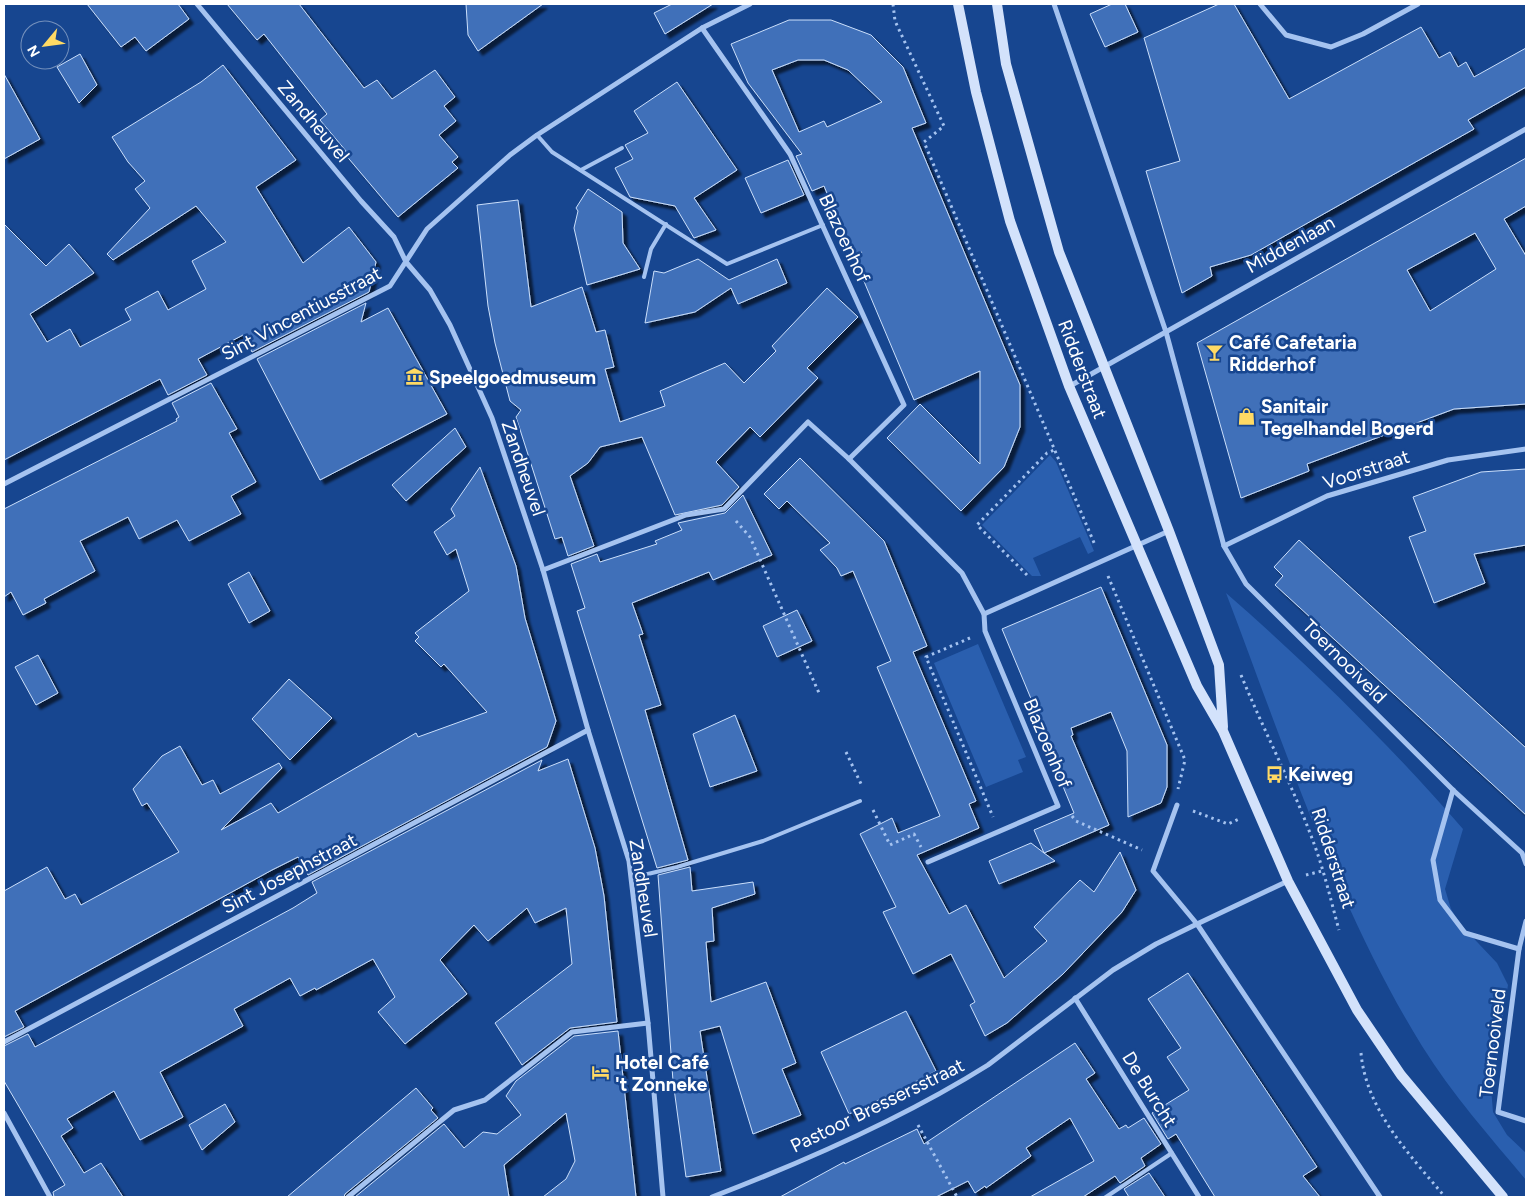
<svg xmlns="http://www.w3.org/2000/svg" width="1530" height="1201" font-family="Figtree,sans-serif">
<defs>
<filter id="shadow"><feDropShadow dx="4.5" dy="4.5" stdDeviation="1" flood-color="#0009"/></filter>
</defs>
<rect width="100%" height="100%" fill="#174690"/>
<g fill="#2a5faf">
<path d="M1050,455L1056,462L1094,551L1088,554L1080,537L1033,558L1041,576H1032L982,525Z"/>
<path d="M1226,593C1310,666 1390,745 1463,829L1445,889L1451,909L1461,925L1497,963L1508,985L1491,1088L1493,1112L1507,1135L1526,1153V1180C1490,1137 1452,1094 1422,1046C1338,910 1283,743 1226,593Z"/>
<path d="M978,644L1026,757L1018,760L1023,772L986,787L934,663Z"/>
</g>
<g fill="#4070b9" stroke="#cbdffb" fill-rule="evenodd" filter="url(#shadow)">
<path d="M87,4H178L189,19L146,51L135,37L121,47Z"/>
<path d="M227,4H299L364,88L377,80L392,99L435,70L455,97L444,106L456,121L439,135L458,157L452,162L458,168L398,217L344,153L346,151L320,120L327,114L264,34L257,40Z"/>
<path d="M466,4H543L478,51L468,35Z"/>
<path d="M672,4H713L665,34L654,13Z"/>
<path d="M1112,4H1125L1138,32L1105,47L1090,14Z"/>
<path d="M1219,4H1234L1289,99L1421,27L1439,58L1450,52L1458,67L1466,62L1474,77L1526,48V87L1468,120L1474,129L1251,255L1210,267L1212,276L1182,293L1146,171L1180,161L1144,38Z"/>
<path d="M789,20H831L871,35L903,67L926,123L912,128L1020,385V427L1004,467L961,511L887,438L920,404L980,464V371L914,400L855,260L862,252L853,256L824,186L812,191L796,156L802,154L748,83L731,44ZM798,60H824L848,70L882,102L827,127L824,121L799,132L772,70Z"/>
<path d="M80,54L97,85L79,103L57,67Z"/>
<path d="M223,65L296,160L256,187L303,263L349,227L376,262L369,292L252,352L243,335L198,359L207,375L168,395L160,379L4,460V224L46,266L69,244L94,273L30,314L47,342L70,329L80,347L131,320L125,309L158,291L168,310L206,289L192,261L226,242L196,206L113,260L107,254L150,208L135,189L145,181L128,162L112,137L201,82Z"/>
<path d="M4,74L40,139L4,159Z"/>
<path d="M677,82L737,170L694,198L716,230L694,238L675,206L630,197L615,168L633,159L625,145L648,133L634,111Z"/>
<path d="M1526,158V206L1504,219L1526,256V404L1454,409L1307,464L1309,471L1241,498L1197,343ZM1475,233L1496,269L1430,311L1407,270Z"/>
<path d="M788,160L804,195L761,213L745,178Z"/>
<path d="M588,189L622,212L623,243L640,269L587,285L574,228L578,211L576,208Z"/>
<path d="M518,200L531,307L582,287L596,332L605,330L614,367L605,369L620,422L665,406L660,391L725,363L744,383L776,351L772,346L827,288L858,317L807,368L818,378L760,437L750,427L716,462L739,487L722,505L675,515L642,437L600,447L588,463L570,476L594,546L568,556L562,537L555,539L516,417L521,410L510,401L495,343L488,306L477,205Z"/>
<path d="M698,259L729,280L777,259L787,283L738,304L731,288L695,312L645,323L654,271L664,273Z"/>
<path d="M366,303L361,322L388,308L447,414L320,480L257,359Z"/>
<path d="M211,383L237,429L229,433L256,482L231,496L241,514L189,541L177,520L139,539L128,517L80,541L95,571L44,599L46,603L23,615L11,592L4,597V509L177,421L176,419L179,417L172,403Z"/>
<path d="M455,428L466,447L406,501L392,485Z"/>
<path d="M800,458L884,541L927,646L913,652L976,801L969,804L979,828L917,855L949,914L966,905L1004,978L1047,941L1034,927L1080,880L1094,892L1120,852L1136,890L1122,912L1063,974L1007,1023L985,1036L970,1005L975,1002L951,954L913,974L883,912L896,907L860,834L892,818L898,833L940,816L877,667L891,661L853,571L841,576L837,568L820,550L830,543L787,501L779,509L764,494Z"/>
<path d="M480,467L516,566L525,618L556,721L547,747L308,875L298,857L272,870L15,1011L24,1027L4,1037V891L47,867L65,899L75,894L81,905L179,852L147,803L142,806L133,789L162,756L180,746L202,785L213,780L220,794L279,763L282,768L221,830L271,803L278,813L416,733L418,737L487,712L444,664L441,667L415,641L419,637L415,633L469,591L456,549L447,555L434,532L455,516L451,509Z"/>
<path d="M1526,469V545L1474,554L1485,583L1434,603L1409,537L1426,531L1413,497L1481,472Z"/>
<path d="M743,495L772,555L713,580L709,572L632,603L643,634L639,635L661,705L645,710L688,860L657,868L577,611L585,608L571,564L597,554L600,562L657,544L655,541L682,530L678,523L725,513Z"/>
<path d="M1299,540L1526,748V815L1275,585L1283,576L1274,567Z"/>
<path d="M249,572L270,611L249,623L228,584Z"/>
<path d="M1101,587L1167,745V787L1161,803L1128,817L1127,751L1111,712L1071,728L1073,735L1071,736L1109,825L1044,853L1055,861L999,884L989,861L1031,843L1044,853L1034,830L1074,813L1050,755L1054,754L1002,629Z"/>
<path d="M797,610L812,641L777,657L763,626Z"/>
<path d="M38,655L58,693L36,705L15,667Z"/>
<path d="M289,679L332,718L290,760L252,719Z"/>
<path d="M735,715L757,771L710,787L693,734Z"/>
<path d="M568,759L595,848L604,896L617,1022L570,1028L522,1065L495,1023L572,964L566,908L535,923L527,908L488,941L474,925L440,960L467,994L405,1044L378,1012L395,997L373,959L316,990L315,988L300,996L290,978L234,1009L243,1026L160,1072L183,1117L140,1140L114,1091L67,1119L73,1128L61,1136L84,1173L101,1163L123,1197H54L53,1192L65,1185L4,1081V1046L28,1034L35,1047L293,908L317,893L312,882L542,760L538,771Z"/>
<path d="M690,867L692,891L753,882L755,894L712,908L714,941L706,942L711,1002L766,982L796,1063L782,1069L801,1115L753,1134L720,1026L700,1031L721,1171L686,1177L673,1081L658,875Z"/>
<path d="M1188,973L1317,1167L1303,1176L1320,1197H1215L1176,1134L1168,1139L1152,1113L1189,1090L1167,1057L1181,1048L1148,999Z"/>
<path d="M906,1011L936,1071L896,1092L849,1114L821,1052Z"/>
<path d="M618,1031L636,1197H543L566,1179L575,1161L566,1113L504,1165L509,1197H355L444,1124L464,1148L483,1132L497,1134L521,1115L506,1096L516,1081L574,1036Z"/>
<path d="M1075,1043L1095,1073L1086,1079L1119,1129L1126,1125L1128,1128L1144,1118L1161,1144L1141,1158L1145,1166L1120,1183L1115,1176L1083,1197H1030L1094,1161L1070,1118L1026,1148L1031,1156L986,1188L985,1186L975,1193L968,1181L936,1197H780L844,1162L845,1164L917,1129L924,1144Z"/>
<path d="M416,1088L433,1108L431,1110L438,1118L345,1194L344,1197H287Z"/>
<path d="M225,1104L235,1122L202,1150L189,1125Z"/>
<path d="M1149,1173L1165,1197H1129L1124,1189Z"/>
</g>
<g fill="none" stroke-linecap="round" stroke-linejoin="round">
<g stroke="#a5c3f0" stroke-width="3" stroke-dasharray="2.5 4" stroke-linecap="butt">
<path d="M893,4L895,21L944,126L924,142L1095,545"/>
<path d="M736,521L750,537L819,693"/>
<path d="M1027,575L977,525L1047,453L1054,450"/>
<path d="M1108,576L1185,760L1178,789"/>
<path d="M970,638L926,657L993,817"/>
<path d="M1241,675C1264,731 1292,784 1313,841C1324,870 1331,901 1339,930"/>
<path d="M846,752L862,786"/>
<path d="M873,810L890,845L914,834L921,847"/>
<path d="M1193,811L1228,824L1241,818"/>
<path d="M1072,816L1076,821L1142,850"/>
<path d="M1306,875L1322,871"/>
<path d="M1361,1053C1366,1110 1410,1155 1445,1197"/>
<path d="M918,1125L957,1197"/>
</g>
<g stroke="#a5c3f0" stroke-width="4">
<path d="M537,135L552,152L727,264L823,225"/>
<path d="M581,170L622,148"/>
<path d="M644,277L651,249L666,224"/>
<path d="M631,878L677,867L763,841L860,801"/>
<path d="M1106,1197L1172,1153"/>
</g>
<g stroke="#a5c3f0" stroke-width="5">
<path d="M197,4L361,201L394,237L406,262L430,290L450,325L492,418L543,570L588,730L629,861L648,1023L663,1197"/>
<path d="M1054,4L1166,332L1224,546L1246,584L1453,790L1522,853L1526,864"/>
<path d="M1260,4L1286,35L1331,47L1363,34L1418,4"/>
<path d="M702,28L790,154L904,405L849,459"/>
<path d="M1070,386L1526,129"/>
<path d="M4,484L390,286L427,229L510,155L537,135L702,28L750,4"/>
<path d="M1224,546L1327,496L1448,460L1526,449"/>
<path d="M543,570L686,515L724,509L808,422L849,459L962,573L984,614L985,631L1058,806L928,862"/>
<path d="M984,614L1169,531"/>
<path d="M1453,790L1433,860L1440,900L1465,933L1519,949"/>
<path d="M1288,881L1197,924L1380,1197"/>
<path d="M1526,921L1519,949L1498,1112L1526,1121"/>
<path d="M1075,998L1199,1197"/>
<path d="M4,1042L588,730"/>
<path d="M4,1113L50,1197"/>
<path d="M348,1197L454,1110L485,1100L572,1032L648,1023"/>
<path d="M712,1197C806,1161 902,1119 988,1065L1113,970L1156,944L1197,924L1153,871L1177,805"/>
</g>
<g stroke="#d3e2fb" stroke-width="10">
<path d="M958,4L976,92L1010,221L1069,386L1197,686L1223,731L1288,881L1357,1010L1401,1075L1503,1197"/>
<path d="M997,4L1006,64L1059,252L1169,531L1219,665L1223,727"/>
</g>
</g>
<defs>
<symbol id="bar-bare" viewBox="-9 -9 18 18"><path d="M-6-5H6L.8 .8V4.5H3.5V6h-7V4.5H-.8V.8Z" fill="#ffda64" stroke="#174690" stroke-width="2.5" paint-order="stroke"/></symbol>
<symbol id="museum-bare" viewBox="-9 -9 18 18"><path d="M0-6L6-3V-2H-6V-3ZM-5-1h2V3h-2ZM-1-1h2V3h-2ZM3-1h2V3H3ZM-6 4H6V6H-6Z" fill="#ffda64" stroke="#174690" stroke-width="2.5" paint-order="stroke"/></symbol>
<symbol id="shop-bare" viewBox="-9 -9 18 18"><path d="M-5-2.5h2.3a2.7 3.5 0 0 1 5.4 0H5L5.5 6h-11ZM-1.5-2.5h3a1.5 2.3 0 0 0-3 0Z" fill="#ffda64" stroke="#174690" stroke-width="2.5" paint-order="stroke"/></symbol>
<symbol id="bus-bare" viewBox="-9 -9 18 18"><path d="M-5-6H5V4H4V6H2V4H-2V6H-4V4H-5ZM-3.5-4V0h7V-4ZM-3.5 1.2v1.5H-2V1.2ZM2 1.2v1.5H3.5V1.2Z" fill="#ffda64" stroke="#174690" stroke-width="2.5" paint-order="stroke"/></symbol>
<symbol id="hotel-bare" viewBox="-9 -9 18 18"><path d="M-6-4.5h1.5V1H6V5H4.5V3h-9V5H-6ZM-4 0a1.8 1.8 0 1 1 3.6 0ZM.5 0V-2.5h3Q6-2.5 6 0Z" fill="#ffda64" stroke="#174690" stroke-width="2.5" paint-order="stroke"/></symbol>
</defs>
<g fill-rule="evenodd">
<use href="#bar-bare" x="1202" y="340" width="25" height="25"/>
<use href="#museum-bare" x="402" y="364" width="25" height="25"/>
<use href="#shop-bare" x="1234" y="404" width="25" height="25"/>
<use href="#bus-bare" x="1262" y="762" width="25" height="25"/>
<use href="#hotel-bare" x="588" y="1060" width="25" height="25"/>
</g>
<g text-anchor="middle" stroke-width="5" stroke-linejoin="round" paint-order="stroke">
<g font-size="19" fill="#fff" stroke="#174690">
<text transform="translate(314 121) rotate(50)" y="7">Zandheuvel</text>
<text transform="translate(845 238) rotate(65)" y="7">Blazoenhof</text>
<text transform="translate(1290 244) rotate(-29)" y="7">Middenlaan</text>
<text transform="translate(301 313) rotate(-28)" y="7">Sint Vincentiusstraat</text>
<text transform="translate(1083 369) rotate(69)" y="7">Ridderstraat</text>
<text transform="translate(524 468) rotate(71)" y="7">Zandheuvel</text>
<text transform="translate(1366 469) rotate(-18)" y="7">Voorstraat</text>
<text transform="translate(1345 661) rotate(45)" y="7">Toernooiveld</text>
<text transform="translate(1048 743) rotate(67)" y="7">Blazoenhof</text>
<text transform="translate(1334 858) rotate(72)" y="7">Ridderstraat</text>
<text transform="translate(289 873) rotate(-28)" y="7">Sint Josephstraat</text>
<text transform="translate(644 888) rotate(81)" y="7">Zandheuvel</text>
<text transform="translate(1492 1043) rotate(-83)" y="7">Toernooiveld</text>
<text transform="translate(1150 1089) rotate(58)" y="7">De Burcht</text>
<text transform="translate(877 1105) rotate(-26)" y="7">Pastoor Bressersstraat</text>
</g>
<g font-size="19" font-weight="bold" fill="#fff" stroke="#174690" text-anchor="start">
<text x="1229" y="349">Café Cafetaria<tspan x="1229" dy="22">Ridderhof</tspan></text>
<text x="429" y="384">Speelgoedmuseum</text>
<text x="1261" y="413">Sanitair<tspan x="1261" dy="22">Tegelhandel Bogerd</tspan></text>
<text x="1288" y="781">Keiweg</text>
<text x="615" y="1069">Hotel Café<tspan x="615" dy="22">'t Zonneke</tspan></text>
</g>
</g>
<rect width="1530" height="1201" fill="none" stroke="#ffffff" stroke-width="10"/>
<g transform="translate(45 45) rotate(241)"><circle r="24" fill="#174690" stroke="#7490bc"/>
<path d="M0-4L9 19L0 12L-9 19Z" fill="#ffda64"/>
<text y="-8" font-size="14" font-weight="bold" text-anchor="middle" fill="#ffffff">N</text>
</g>
</svg>
